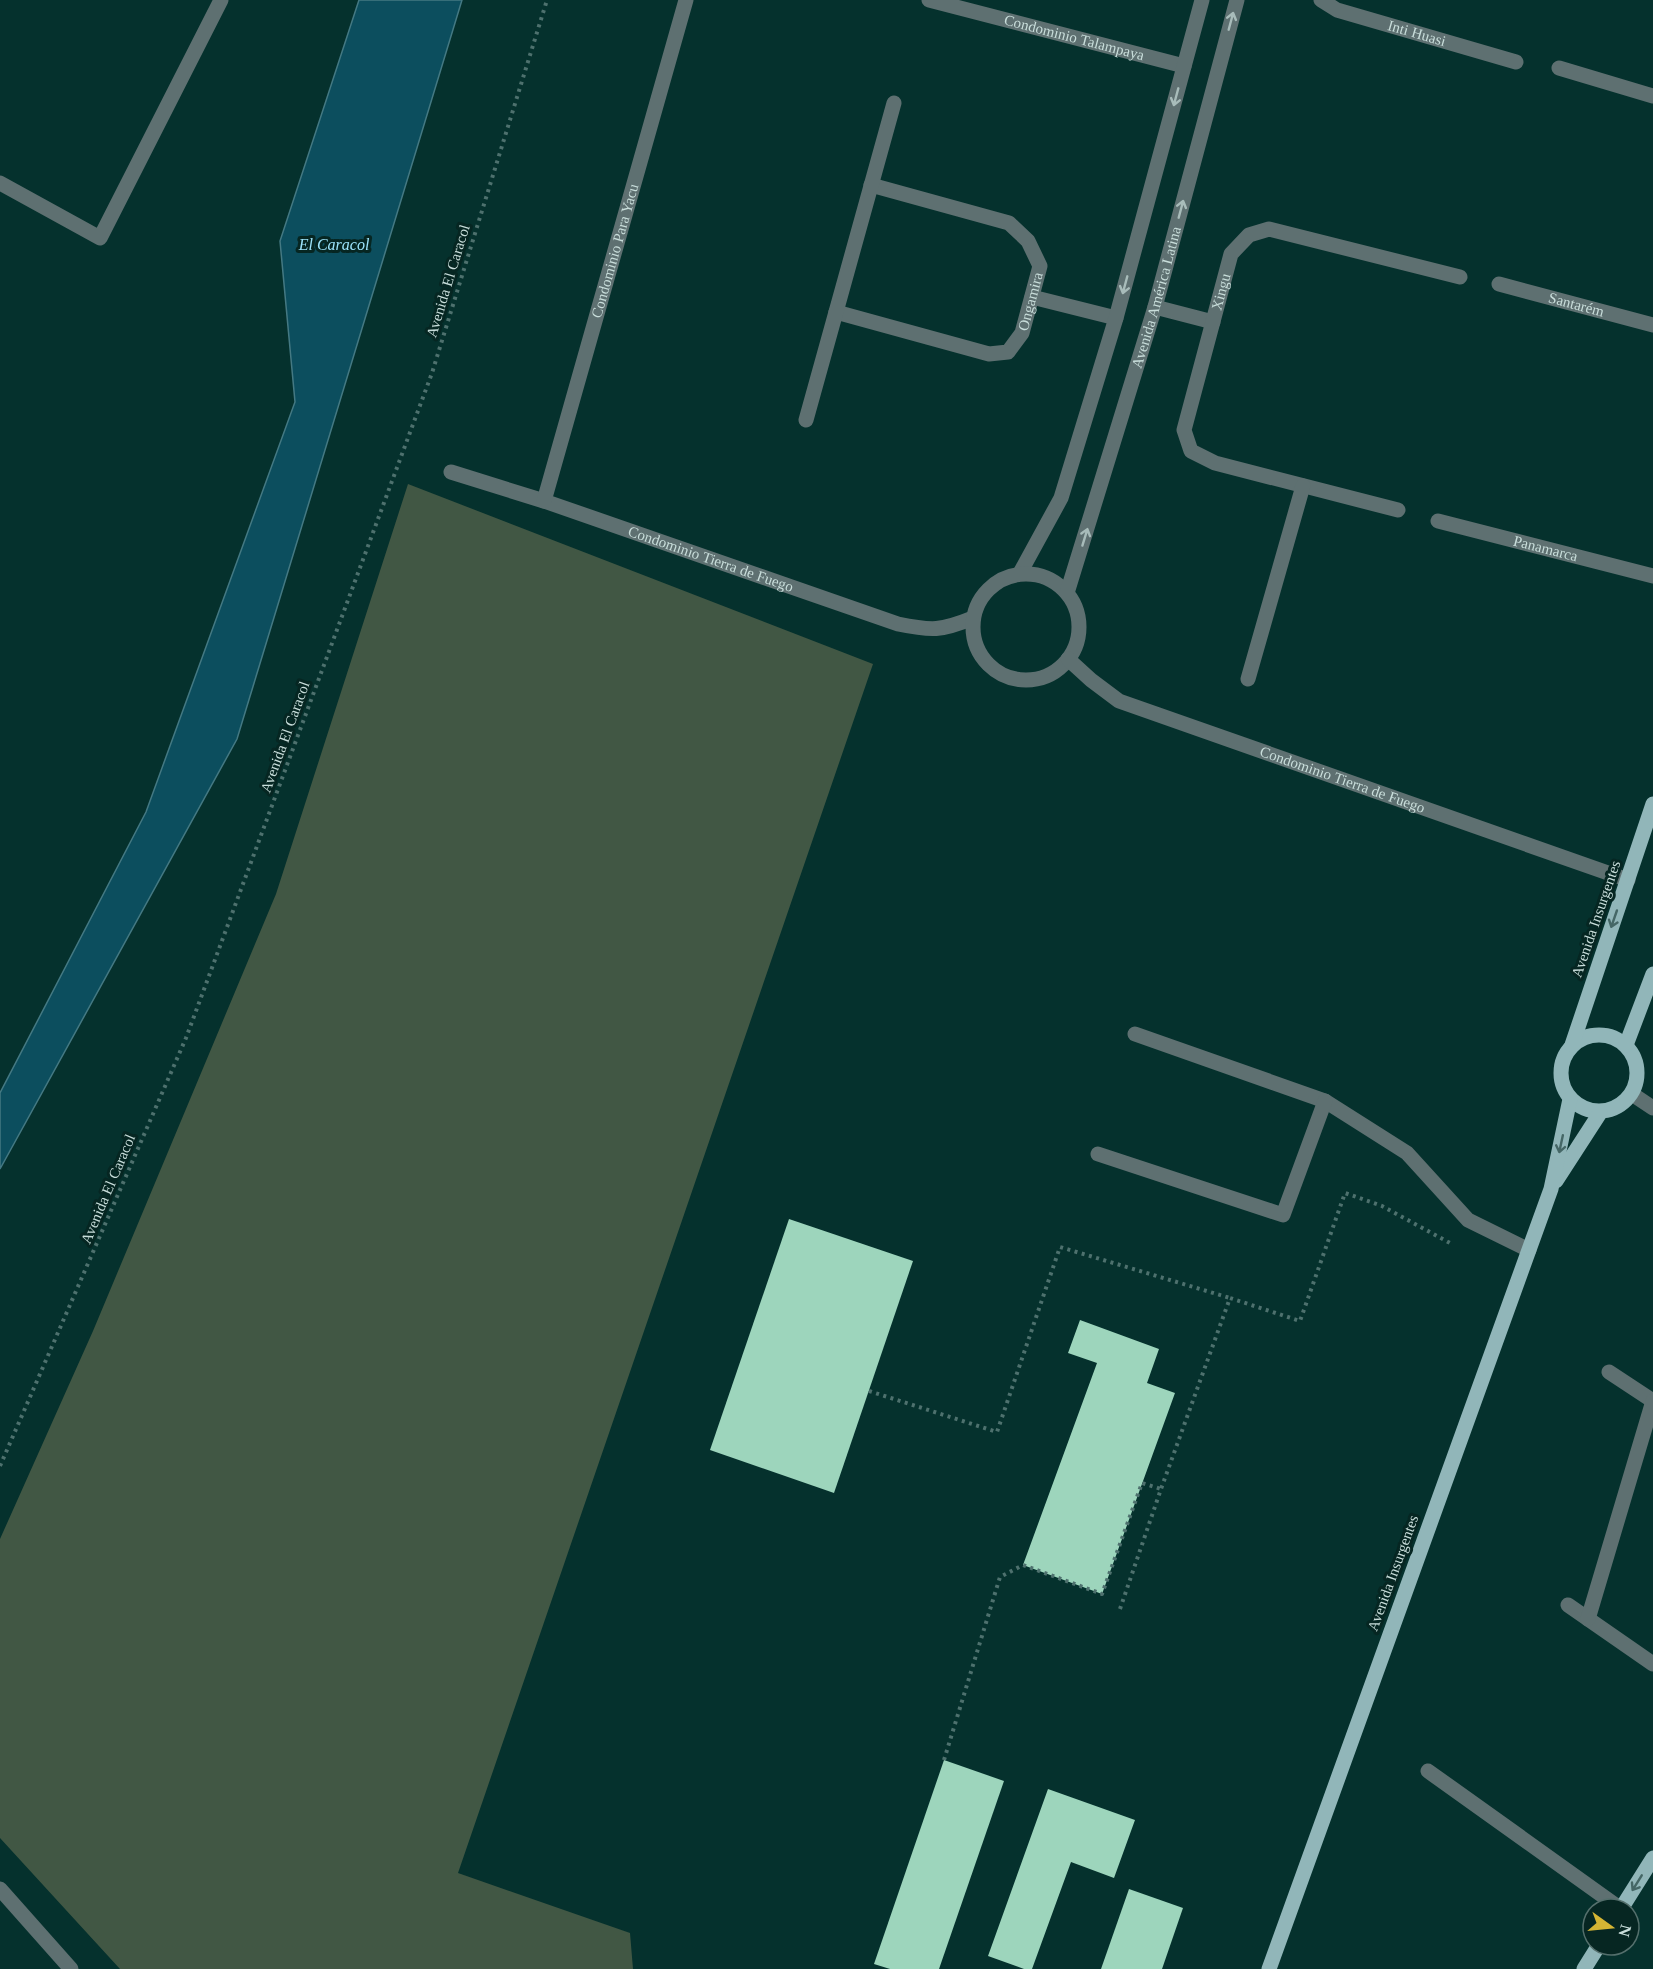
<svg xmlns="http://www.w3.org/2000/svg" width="1653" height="1969" font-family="'Times New Roman',serif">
<rect width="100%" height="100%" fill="#05312d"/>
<path fill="#415744" d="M408,484L873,664L458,1873L630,1933L633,1969H120L0,1838V1539L93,1331L276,894Z"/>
<path fill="#0c4e5e" stroke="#447983" stroke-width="1.5" d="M359,0H462L237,739L0,1169V1093L146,812L295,402L280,241Z"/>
<g fill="#9dd5bc">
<path d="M789,1219L913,1261L834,1493L710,1450Z"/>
<path d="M1080,1320L1159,1349L1147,1383L1175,1393L1102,1594L1023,1565L1097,1363L1068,1353Z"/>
<path d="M944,1760L1004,1781L939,1969H890L874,1964Z"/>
<path d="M1048,1789L1135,1820L1114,1878L1071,1862L1032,1969H1024L988,1956Z"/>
<path d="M1129,1889L1183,1908L1162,1969H1101Z"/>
</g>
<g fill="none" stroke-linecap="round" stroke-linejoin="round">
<g stroke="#4e716e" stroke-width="4" stroke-dasharray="3 4.5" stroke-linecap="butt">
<path d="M869,1391L997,1432L1060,1247L1230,1298"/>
<path d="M0,1466L186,1038L432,373L547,0"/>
<path d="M1120,1609L1161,1489L1230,1298L1300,1321L1345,1193L1382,1206L1450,1243"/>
<path d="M944,1760L1000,1577L1023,1565L1102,1594L1142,1483L1161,1489"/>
</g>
<g stroke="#5e7071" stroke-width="15">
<path id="s1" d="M929,0L1184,66"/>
<path id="s2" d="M1321,0L1337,10L1516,62"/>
<path d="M1559,68L1653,96"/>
<path d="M0,183L100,238L221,0"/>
<path id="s3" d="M1499,284L1653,325"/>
<path d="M1032,297L1116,318"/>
<path d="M1155,307L1213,322"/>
<path id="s4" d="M836,312L989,354L1008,352L1022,333L1040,266L1028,241L1009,223L871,185"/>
<path d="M806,420L894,103"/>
<path id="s5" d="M451,472L544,501L898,624C932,631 941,631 973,618"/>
<path id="s6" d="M544,501L686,0"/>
<path id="s7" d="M1398,510L1215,463L1191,451L1184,430L1231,254L1249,235L1269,229L1460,277"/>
<path id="s8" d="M1438,521L1653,576"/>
<path d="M1020,573L1061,498L1116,318L1202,0"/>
<circle cx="1026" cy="627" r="53"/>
<path id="s9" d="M1067,593L1155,307L1237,0"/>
<path id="s10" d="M1068,659L1091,680L1119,701L1628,880"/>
<path d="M1248,679L1303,486"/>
<path d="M1135,1034L1325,1101L1407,1153L1468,1220L1529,1250"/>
<path d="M1632,1094L1653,1108"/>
<path d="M1098,1154L1283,1215L1325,1101"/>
<path d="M1609,1372L1653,1401"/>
<path d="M1568,1605L1653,1664"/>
<path d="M1588,1619L1653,1401"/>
<path d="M1428,1771L1621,1909"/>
<path d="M0,1889L71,1969"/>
</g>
<g stroke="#91b6b9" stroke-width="15">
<circle cx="1599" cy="1073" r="38"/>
<path d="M1572,1045L1653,804"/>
<path d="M1626,1045L1653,974"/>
<path d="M1556,1181L1600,1113"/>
<path d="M1621,1909L1653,1858"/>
<path d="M1269,1969L1551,1189L1570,1099"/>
<path d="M1584,1969L1599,1945"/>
</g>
</g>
<defs><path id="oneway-shaft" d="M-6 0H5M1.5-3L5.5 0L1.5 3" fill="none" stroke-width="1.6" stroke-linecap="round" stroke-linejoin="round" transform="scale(1.5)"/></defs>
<g stroke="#a8bcba">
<use href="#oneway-shaft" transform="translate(1231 21) rotate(-75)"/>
<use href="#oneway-shaft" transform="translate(1176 97) rotate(105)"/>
<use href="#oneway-shaft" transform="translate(1181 209) rotate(-75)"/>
<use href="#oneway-shaft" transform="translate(1125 285) rotate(105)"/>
<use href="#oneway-shaft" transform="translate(1085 537) rotate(-73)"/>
</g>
<g stroke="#456766">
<use href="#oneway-shaft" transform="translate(1614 919) rotate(109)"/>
<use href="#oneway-shaft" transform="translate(1561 1144) rotate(102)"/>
<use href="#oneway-shaft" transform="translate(1637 1883) rotate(122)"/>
</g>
<g text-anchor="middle" stroke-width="6" stroke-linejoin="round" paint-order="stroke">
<g font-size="15" fill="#c8ddda" stroke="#062622">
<text dy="5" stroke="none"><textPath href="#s2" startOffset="102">Inti Huasi</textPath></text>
<text dy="5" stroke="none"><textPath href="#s1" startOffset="150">Condominio Talampaya</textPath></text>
<text dy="5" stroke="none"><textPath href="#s6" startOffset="260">Condominio Para Yacu</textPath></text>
<text transform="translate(448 281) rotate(-73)" y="5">Avenida El Caracol</text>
<text dy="5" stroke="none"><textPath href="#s7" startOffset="381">Xingu</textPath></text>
<text dy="5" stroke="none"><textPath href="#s9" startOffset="309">Avenida América Latina</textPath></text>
<text dy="5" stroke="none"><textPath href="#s4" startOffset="234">Ongamira</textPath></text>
<text dy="5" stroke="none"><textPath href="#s3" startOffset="80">Santarém</textPath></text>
<text dy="5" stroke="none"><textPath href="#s8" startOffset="111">Panamarca</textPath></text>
<text dy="5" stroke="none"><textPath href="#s5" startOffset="274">Condominio Tierra de Fuego</textPath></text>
<text transform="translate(285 737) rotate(-70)" y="5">Avenida El Caracol</text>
<text dy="5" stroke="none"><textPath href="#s10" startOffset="303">Condominio Tierra de Fuego</textPath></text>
<text transform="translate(1596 919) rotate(-71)" y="5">Avenida Insurgentes</text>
<text transform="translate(108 1189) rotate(-67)" y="5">Avenida El Caracol</text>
<text transform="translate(1393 1573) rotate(-70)" y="5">Avenida Insurgentes</text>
</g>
<g font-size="16" font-style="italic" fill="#9ce3fa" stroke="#062622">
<text x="334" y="250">El Caracol</text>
</g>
</g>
<g transform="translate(1611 1927) rotate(105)"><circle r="28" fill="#062622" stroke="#546f6c" stroke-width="1.5"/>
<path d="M0-4.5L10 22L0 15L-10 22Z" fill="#d5b534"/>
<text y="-9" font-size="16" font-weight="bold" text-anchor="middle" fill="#c8ddda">N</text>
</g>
</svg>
